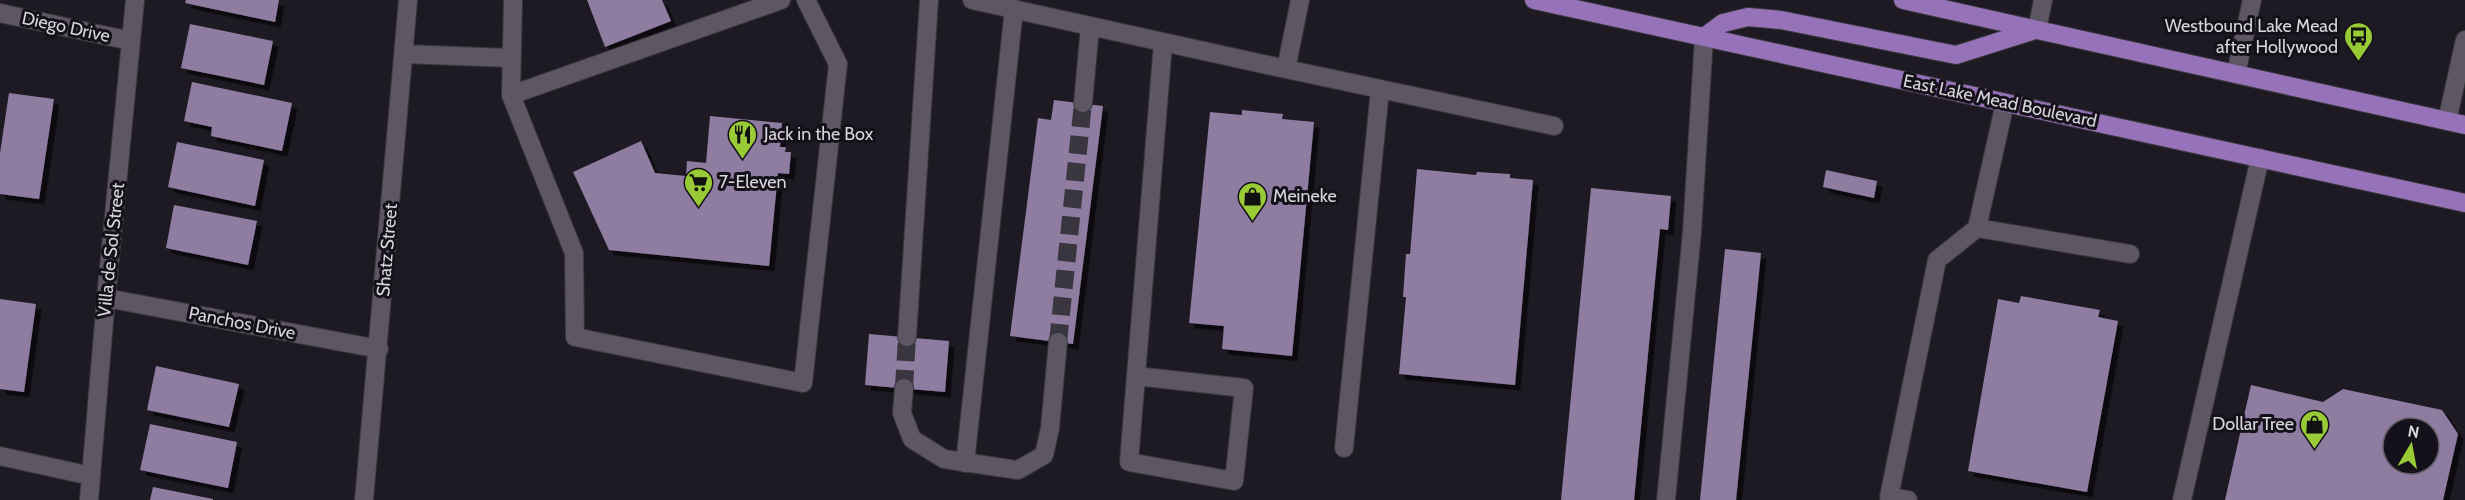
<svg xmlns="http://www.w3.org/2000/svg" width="2465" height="500" font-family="Cabin,sans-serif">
<defs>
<filter id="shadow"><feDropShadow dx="5.5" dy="5.5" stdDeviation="0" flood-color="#0009"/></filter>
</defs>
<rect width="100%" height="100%" fill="#1e1a23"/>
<g fill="#8e7ca1" fill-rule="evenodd" filter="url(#shadow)">
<path d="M186,0H279L275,22L185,3Z"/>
<path d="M587,0H662L671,21L605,47Z"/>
<path d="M190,24L273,41L264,85L181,68Z"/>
<path d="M192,82L292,103L282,151L211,136L212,127L184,121Z"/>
<path d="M9,93L54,99L39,199L0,194V153Z"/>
<path d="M1054,100L1103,106L1073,344L1010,336L1038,118L1051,120Z"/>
<path d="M1242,110L1283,114L1282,119L1314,122L1292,356L1222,349L1224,326L1189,323L1210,112L1242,115Z"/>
<path d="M710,116L782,123L780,147H786L785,152H791L789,174L778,173L769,266L609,250L573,172L641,141L655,173L686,176L687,161L706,163Z"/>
<path d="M177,142L264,160L255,206L168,187Z"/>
<path d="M1417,169L1476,175L1477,172L1510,174V178L1533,180L1515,385L1399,374L1406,297H1403L1406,254H1410Z"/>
<path d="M1826,170L1877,181L1874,198L1823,187Z"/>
<path d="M1591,188L1671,196L1668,230L1660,229L1634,500H1561Z"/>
<path d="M174,205L257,221L248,265L166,248Z"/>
<path d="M1725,249L1761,253L1736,500H1700Z"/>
<path d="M2021,296L2100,310L2098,317L2118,321L2087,492L1968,471L1998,299L2019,303Z"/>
<path d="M0,299L36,304L24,392L0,389Z"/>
<path d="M869,334L949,341L945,392L865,385Z"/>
<path d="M156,366L239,384L229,427L147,410Z"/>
<path d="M2251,385L2323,402L2343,389L2442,410L2458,434L2443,500H2225ZM2393,428H2429V464H2393Z"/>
<path d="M150,424L237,442L228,488L140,470Z"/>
<path d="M153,487L213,499V500H150Z"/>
</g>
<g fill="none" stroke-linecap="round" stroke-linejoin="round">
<g stroke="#3a363f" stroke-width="18" stroke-dasharray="18 9" stroke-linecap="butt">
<path d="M1058,342L1083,103"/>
<path d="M904,388L907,337"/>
</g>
<defs>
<g id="minor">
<path d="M781,0L511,95L574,253L575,337L803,383L838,64L806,0"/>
<path d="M972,0L1286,69"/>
<path d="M1300,0L1286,69L1554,126"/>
<path d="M0,13L131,41"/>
<path d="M2037,30L2043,0"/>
<path d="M404,54L511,58"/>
<path d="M2236,74L2252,0"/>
<path d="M511,95L513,0"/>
<path d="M1083,103L1090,27"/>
<path d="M2005,103L1977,228L2130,254"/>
<path d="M2447,121L2465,40"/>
<path d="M106,298L379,349"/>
<path d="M907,337L929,0"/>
<path d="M1136,376L1244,388L1234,481L1129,462L1163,43"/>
<path d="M904,388L902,413L912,439L944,459L1018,470L1044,455L1050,428L1058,342"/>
<path d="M1344,448L1380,90"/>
<path d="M0,456L91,476"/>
<path d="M965,463L1014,9"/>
<path d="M89,500L106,298L135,0"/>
<path d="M364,500L408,0"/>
<path d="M1666,500L1692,232L1704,37"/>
<path d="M1908,500L1889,497L1937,260L1977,228"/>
<path d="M2182,500L2260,158"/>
</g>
<g id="major">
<path d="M1534,0L2465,203"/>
<path d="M1903,0L2465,125"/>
<path d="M1704,37L1723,23L1748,17L1781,20L1956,55L2035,30"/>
</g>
</defs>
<use href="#minor" stroke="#3a373e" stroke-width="20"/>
<use href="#major" stroke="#3a373e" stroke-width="20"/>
<use href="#minor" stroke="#5c5762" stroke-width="18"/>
<use href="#major" stroke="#9672b8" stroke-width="18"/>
</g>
<defs>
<symbol id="bus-pin" viewBox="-11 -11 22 30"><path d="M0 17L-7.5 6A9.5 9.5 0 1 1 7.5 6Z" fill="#99cb36" stroke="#15111a"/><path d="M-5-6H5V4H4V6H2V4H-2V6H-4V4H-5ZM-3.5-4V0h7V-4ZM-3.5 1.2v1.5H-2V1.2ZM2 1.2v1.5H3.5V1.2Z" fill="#111"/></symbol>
<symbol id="restaurant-pin" viewBox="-11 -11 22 30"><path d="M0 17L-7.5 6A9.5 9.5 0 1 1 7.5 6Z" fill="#99cb36" stroke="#15111a"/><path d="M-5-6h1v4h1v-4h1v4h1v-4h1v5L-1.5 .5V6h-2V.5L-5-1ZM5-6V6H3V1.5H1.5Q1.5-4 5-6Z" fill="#111"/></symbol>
<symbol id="supermarket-pin" viewBox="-11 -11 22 30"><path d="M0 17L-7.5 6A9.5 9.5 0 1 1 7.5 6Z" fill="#99cb36" stroke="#15111a"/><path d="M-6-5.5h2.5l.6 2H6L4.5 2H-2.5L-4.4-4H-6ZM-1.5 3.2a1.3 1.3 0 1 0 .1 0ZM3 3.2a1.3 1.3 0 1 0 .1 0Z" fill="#111"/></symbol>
<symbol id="shop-pin" viewBox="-11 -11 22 30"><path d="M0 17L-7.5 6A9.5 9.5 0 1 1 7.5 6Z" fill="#99cb36" stroke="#15111a"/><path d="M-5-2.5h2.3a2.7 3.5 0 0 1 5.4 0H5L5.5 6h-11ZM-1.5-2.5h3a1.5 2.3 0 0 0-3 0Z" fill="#111"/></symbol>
</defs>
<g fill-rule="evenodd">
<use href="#bus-pin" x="2342" y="20" width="33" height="45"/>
<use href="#restaurant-pin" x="726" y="118" width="33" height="45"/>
<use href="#supermarket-pin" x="682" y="166" width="33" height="45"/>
<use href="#shop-pin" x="1236" y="180" width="33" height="45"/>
<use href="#shop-pin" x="2298" y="408" width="33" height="45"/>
</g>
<g text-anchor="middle" stroke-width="6" stroke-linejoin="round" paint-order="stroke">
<g font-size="18" fill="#d7d4db" stroke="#15111a" text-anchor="start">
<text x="2338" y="32" text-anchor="end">Westbound Lake Mead<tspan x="2338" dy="21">after Hollywood</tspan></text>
<text x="764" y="140">Jack in the Box</text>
<text x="719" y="188">7-Eleven</text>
<text x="1273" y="202">Meineke</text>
<text x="2294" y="430" text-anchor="end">Dollar Tree</text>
</g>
<g font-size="18" fill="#d7d4db" stroke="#15111a">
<text transform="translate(66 27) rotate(12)" y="6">Diego Drive</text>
<text transform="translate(2000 101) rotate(12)" y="6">East Lake Mead Boulevard</text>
<text transform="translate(111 250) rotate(-84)" y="6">Villa de Sol Street</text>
<text transform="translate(387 250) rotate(-85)" y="6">Shatz Street</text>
<text transform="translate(242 323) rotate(11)" y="6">Panchos Drive</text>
</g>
</g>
<g transform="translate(2411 446) rotate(10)"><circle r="28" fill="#15111a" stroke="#635f67" stroke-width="1.5"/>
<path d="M0-4.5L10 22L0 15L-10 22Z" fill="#99cb36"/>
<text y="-9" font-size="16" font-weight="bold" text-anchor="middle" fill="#d7d4db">N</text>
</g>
</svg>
